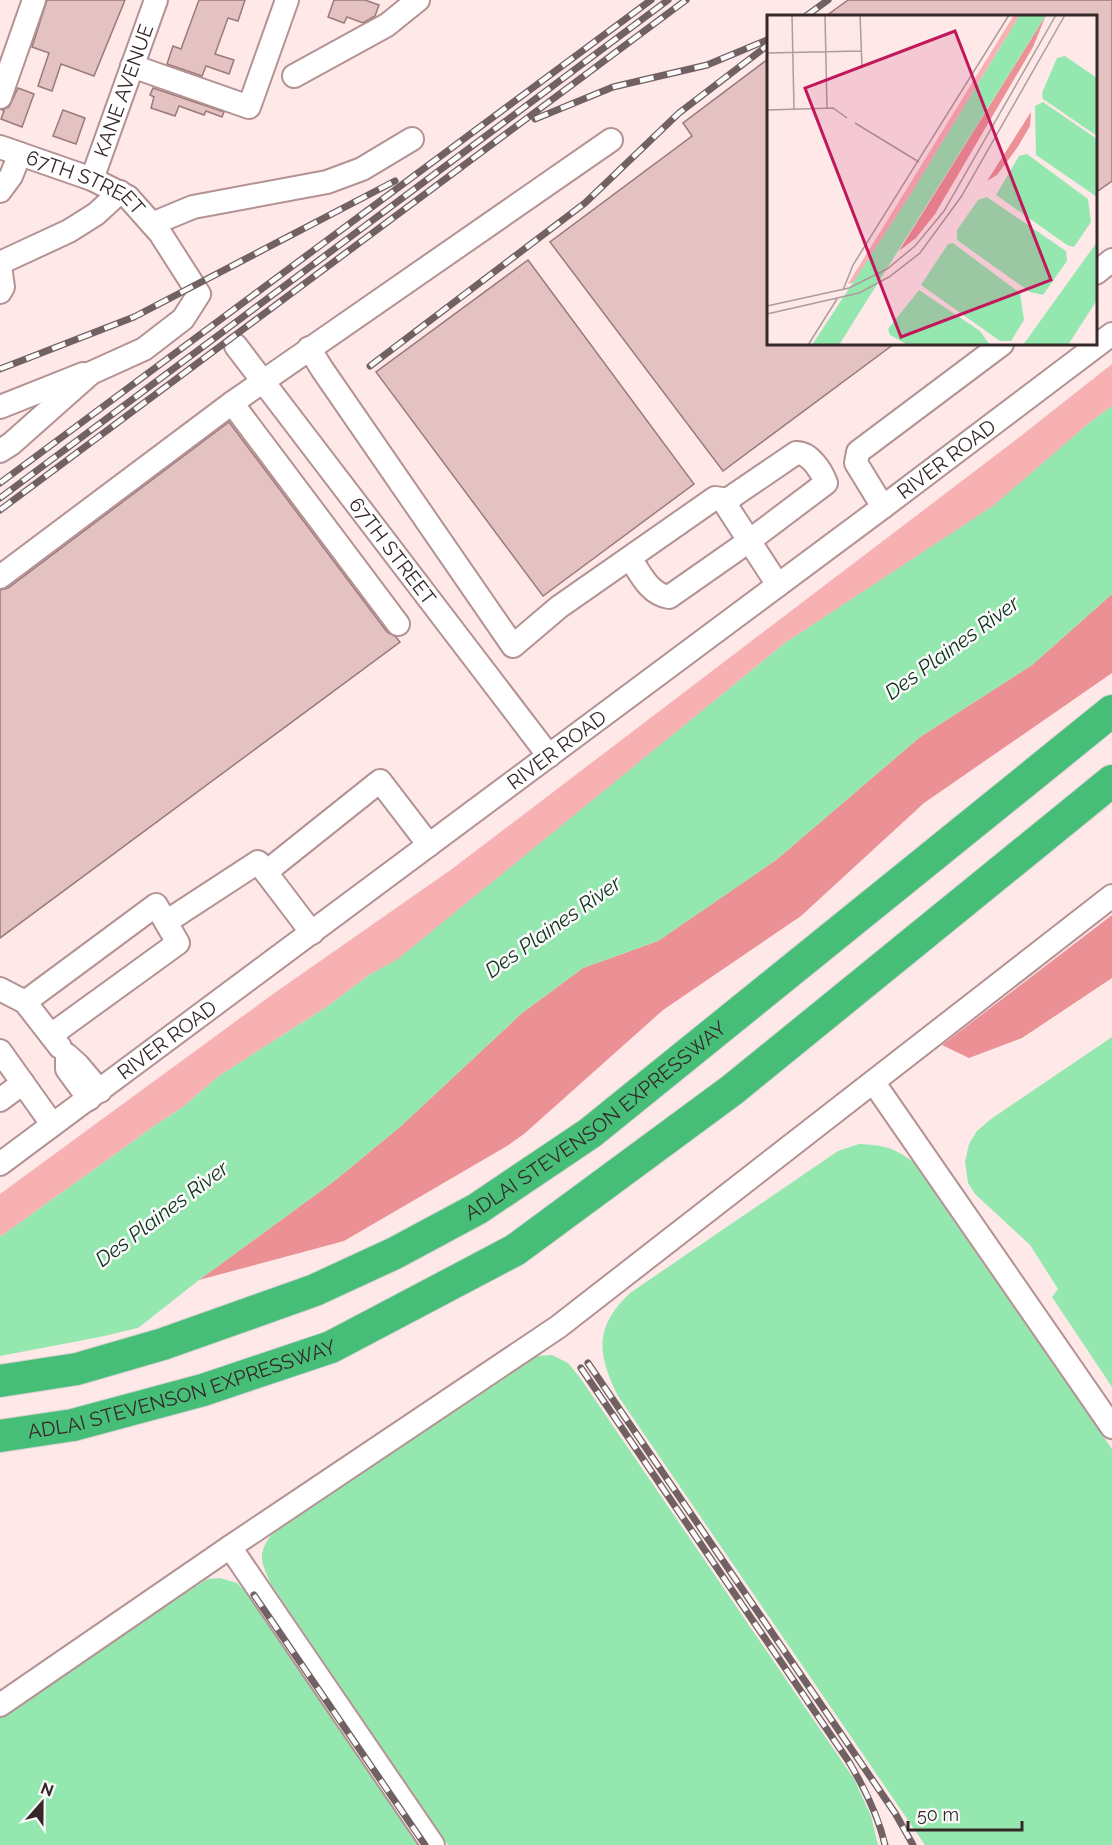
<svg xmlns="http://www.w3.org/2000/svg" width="1112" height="1845" font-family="Raleway,sans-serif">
<rect width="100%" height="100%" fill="#fee8e8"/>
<path fill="#f7b1b3" d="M1112,364V406L1088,424L994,506L785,643L398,960L369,975L328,1006L219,1076L183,1107L160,1122L0,1237V1194L273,994L452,869L1017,439Z"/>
<g fill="#eb9094">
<path d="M1112,594V673L924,803L801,916L663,1010L524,1134L507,1146L344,1241L199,1280L333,1182L401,1126L522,1013L583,968L658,941L776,860L920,737L1032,665Z"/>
<path d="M1112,915V978L1022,1038L969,1058L942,1045Z"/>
</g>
<g fill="#95e7b0">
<path d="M1112,406V594L1032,665L920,737L776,860L658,941L583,968L522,1013L401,1126L333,1182L199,1280L0,1437V1237L160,1122L183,1107L219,1076L328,1006L369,975L398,959L785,643L993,506L1088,424Z"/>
<path d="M1112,1037V1387L1052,1297L1058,1289L1030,1245L975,1194L968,1183L965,1162L969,1144L977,1131L991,1119Z"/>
<path d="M859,1144C882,1145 894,1147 913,1162L1112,1449V1845H925L618,1396C597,1354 594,1327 630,1293L838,1151Z"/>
<path d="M552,1355L568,1363L581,1379L854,1779L871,1816L878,1845H448L271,1584C261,1562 257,1555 271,1535L535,1356Z"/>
<path d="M220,1578L237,1583L245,1591L419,1845H0V1716L207,1579Z"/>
</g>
<path fill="#fee8e8" d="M146,1326L19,1427L0,1440V1356L100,1337Z"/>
<g fill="#e5c2c2" stroke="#9b7a7b" stroke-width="1.5">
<path d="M47,0H125L94,76L61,64L52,91L38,86L49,53L32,47Z"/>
<path d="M199,0H245L238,21L228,18L215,54L234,60L229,74L206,66L202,76L167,64L173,46L181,49Z"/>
<path d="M334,0H365L379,5L375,16L363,23L347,17L344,23L328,17Z"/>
<path d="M848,0H1112V181L1095,193V16H826Z"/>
<path d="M768,59V344H894L723,471L550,242L692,136L683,123Z"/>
<path d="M18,88L34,94L22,127L1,119L4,111L2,110L9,107Z"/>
<path d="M153,88L224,112L222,117L206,111L204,115L179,106L175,116L151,108L154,97L150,95Z"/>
<path d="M63,110L85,118L76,144L53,136Z"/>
<path d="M528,260L694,484L543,596L376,372Z"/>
<path d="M229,422L387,632L396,637L400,642L0,938V590L8,588Z"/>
</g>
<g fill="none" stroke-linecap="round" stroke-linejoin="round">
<defs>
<g id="minor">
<path d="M132,66L249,107L287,0"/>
<path d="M294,76L387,25L418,0"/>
<path d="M0,97L34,0"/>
<path id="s1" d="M0,147L92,179L128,197L160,233L199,294L183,319L144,349L91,373L11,444L0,451"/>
<path id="s2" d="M92,179L156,0"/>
<path d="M0,191L11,176L20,154"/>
<path d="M152,224L193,207L327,182L362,169L412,139"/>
<path d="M0,263L69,231L96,214L120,192"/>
<path d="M0,266L3,287L0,292"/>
<path d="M1096,273L1112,260"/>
<path id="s3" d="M236,346L549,756"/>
<path d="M309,348L322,369L513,646L559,607L715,498L722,499L778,585"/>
<path d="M232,403L611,140"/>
<path d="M0,407L83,374"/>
<path d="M883,507L856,463L858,452L1002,344"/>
<path d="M630,558C640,573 649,594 669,597L749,541L826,483C822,472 810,452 796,453L724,502"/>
<path d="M0,577L232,403L398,624"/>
<path d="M266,872L380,781L429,845"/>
<path d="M166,922L258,862L312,933"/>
<path d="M0,989L25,1002L60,1047"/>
<path d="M25,1002L156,905L178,943L51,1035"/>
<path d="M0,1051L52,1124"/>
<path d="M874,1083L1112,1427"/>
<path d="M89,1099L67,1069V1055L78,1065L100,1091"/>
<path d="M0,1100L23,1083"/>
<path id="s4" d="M0,1164L883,507L1112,334"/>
<path d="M230,1547L433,1845"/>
<path d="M0,1705L230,1547L558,1327L1112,896"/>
</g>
<g id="highway">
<path id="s5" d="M0,1381L77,1369L163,1344L315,1290L395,1253L477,1209L590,1133L1112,711"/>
<path id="s6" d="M0,1436L73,1425L203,1390L331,1347L515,1250L732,1090L1112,781"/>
</g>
</defs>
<use href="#minor" stroke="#b49293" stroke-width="26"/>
<use href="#highway" stroke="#d3d0d0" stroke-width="34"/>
<use href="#minor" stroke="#fff" stroke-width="22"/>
<use href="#highway" stroke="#46be77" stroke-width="32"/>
<defs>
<g id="rail">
<path d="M806,16L828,0"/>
<path d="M535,119L613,87L707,65L767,40"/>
<path d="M370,366L585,203L679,113L768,45"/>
<path d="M0,369L134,317L395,181"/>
<path d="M0,483L651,0"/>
<path d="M0,498L668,0"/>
<path d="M0,510L686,0"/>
<path d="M588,1363L895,1813L913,1845"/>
<path d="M581,1368L849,1762C865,1789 878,1815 885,1845"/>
<path d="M254,1595L425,1845"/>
</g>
</defs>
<use href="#rail" stroke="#726162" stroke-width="7"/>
<use href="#rail" stroke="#fbfbfb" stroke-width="4.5" stroke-dasharray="14" stroke-linecap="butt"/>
</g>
<g text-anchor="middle" stroke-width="5" stroke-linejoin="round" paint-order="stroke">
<g font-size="20" fill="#362829" stroke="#fbfbfb">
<text dy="7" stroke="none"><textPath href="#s2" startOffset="94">KANE AVENUE</textPath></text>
<text dy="7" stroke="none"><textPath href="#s1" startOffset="93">67TH STREET</textPath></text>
<text dy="7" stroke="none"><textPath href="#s4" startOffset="1180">RIVER ROAD</textPath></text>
<text dy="7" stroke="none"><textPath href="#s3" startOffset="258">67TH STREET</textPath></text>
<text dy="7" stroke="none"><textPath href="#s4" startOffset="694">RIVER ROAD</textPath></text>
<text dy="7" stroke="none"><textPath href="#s4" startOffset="208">RIVER ROAD</textPath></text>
<text dy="7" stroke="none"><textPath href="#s5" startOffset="658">ADLAI STEVENSON EXPRESSWAY</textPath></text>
<text dy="7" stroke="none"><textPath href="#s6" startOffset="188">ADLAI STEVENSON EXPRESSWAY</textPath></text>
</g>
<g font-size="21" font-style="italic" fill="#0f321d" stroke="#fbfbfb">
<text transform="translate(952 648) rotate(-36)" y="7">Des Plaines River</text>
<text transform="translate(553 927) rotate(-35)" y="7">Des Plaines River</text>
<text transform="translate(162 1214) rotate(-37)" y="7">Des Plaines River</text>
</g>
</g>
<g transform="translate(767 15)">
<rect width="330" height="330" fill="#fee8e8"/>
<path d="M247,0H253L142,182L87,267L81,269Z" fill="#f7b1b3"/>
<path d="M279,0L266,32L168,199L149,223L132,236ZM264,97L263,111L250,133L230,160L220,166Z" fill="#eb9094"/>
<path d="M253,0H279L72,330H45L142,182ZM298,41L330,63V121L276,84L275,78L290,43ZM276,87L330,124V182L269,140L268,91ZM260,139L321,184L324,207L307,232L300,230L229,180L252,141ZM220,182L299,236L300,246L276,280L263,277L190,225V215L211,185ZM330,227V285L301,330H256ZM186,228L253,278L257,305L244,326H233L154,270L181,229ZM152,275L213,316L223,330H141L123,320L121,314Z" fill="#95e7b0"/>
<path fill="none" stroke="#ae9b9c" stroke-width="1.5" d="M25,0L27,94M58,0L60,93M93,0L95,52M0,38L94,36M0,95L66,93L80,103M88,108L152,147M76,275L86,250L242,0M0,291L82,273L120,254L148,231L177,196L289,0M0,299L92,278L122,262L153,238L194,182L298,0M41,330L70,284"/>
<path fill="#c2185b" fill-opacity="0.15" stroke="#c2185b" stroke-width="3" d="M188,16L284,265L134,322L38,73Z"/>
<rect width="330" height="330" fill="none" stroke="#362829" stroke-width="3"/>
</g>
<g transform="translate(42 1803) rotate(21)" stroke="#fbfbfb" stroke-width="4.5" paint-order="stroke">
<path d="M0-4.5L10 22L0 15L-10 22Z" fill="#362829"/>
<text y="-9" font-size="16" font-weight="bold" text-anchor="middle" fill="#362829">N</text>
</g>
<path d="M908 1821v9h114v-9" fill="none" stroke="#362829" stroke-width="3"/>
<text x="917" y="1821" font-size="18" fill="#362829" stroke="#fbfbfb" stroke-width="4.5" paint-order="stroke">50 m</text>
</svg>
